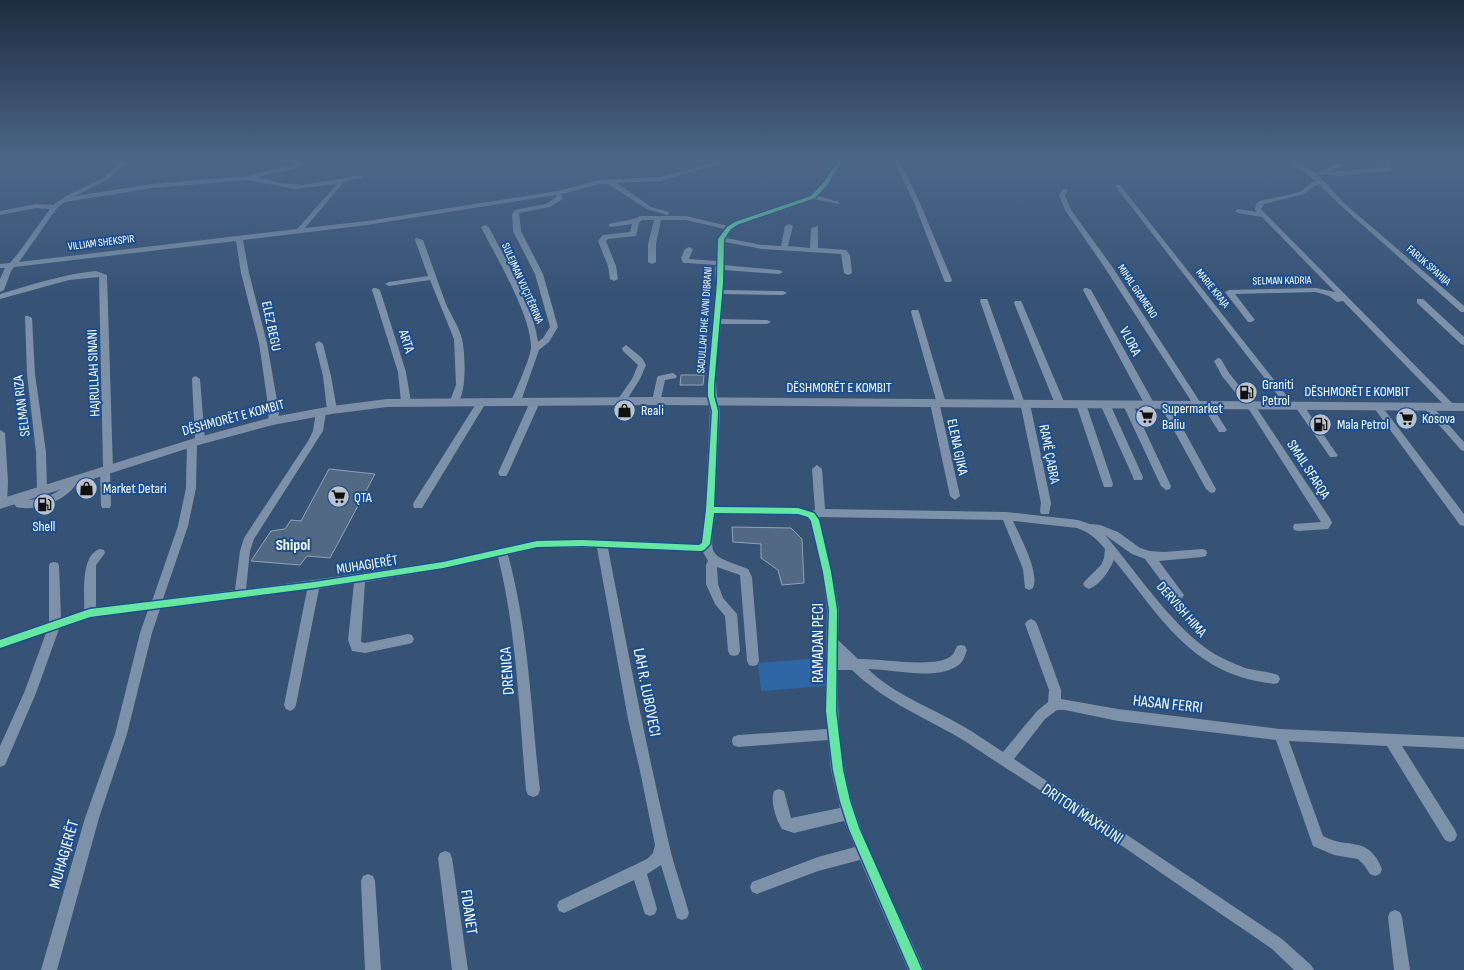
<svg xmlns="http://www.w3.org/2000/svg" width="1464" height="970" font-family="'Sofia Sans Condensed',sans-serif">
<rect width="100%" height="100%" fill="#365274"/>
<path fill="#2f66a5" d="M821,658L826,686L761,691L758,663Z"/>
<g fill="#526984" stroke="#92a2b6">
<path d="M681,375H704L703,385H680Z"/>
<path d="M329,469L375,474L330,558L307,556L300,565L251,561L271,531L285,529L291,520L301,521Z"/>
<path d="M732,527L791,528L802,539L804,583L782,585L778,570L761,558V544L733,542Z"/>
</g>
<g fill="none" stroke-linecap="round" stroke-linejoin="round">
<g fill="#7d92a8" fill-rule="evenodd">
<path d="M121,161H128L107,180L75,196L152,184L250,176L253,174L290,166L300,161H308L294,169L257,177L280,183L303,185L362,175V177L344,182L305,228L367,221L558,191L599,180L660,177L719,161H729L660,181L617,183L651,207L669,212V214L667,215L647,209L608,184H599L562,194V199L550,207L519,213L521,231L543,274L558,327L549,342L539,350L521,401L516,404L511,401C516,390 531,357 531,347C531,315 496,257 481,227L485,225L489,227C505,259 534,307 538,342L543,338L550,327L535,274L513,231L512,214L515,210L546,204L556,197V195L367,225L243,240L249,273L267,343L279,412L278,421L273,424L268,421L269,412L259,343L241,273L236,241L14,267L11,271L4,290L0,292V279L5,268H0V264L10,263L19,252L50,209L36,208L0,215V211L36,204L53,205L66,196L103,178ZM248,180L295,189L337,184L297,229L19,262L57,208L65,202L152,188Z"/>
<path d="M837,161H843L828,184L818,196L839,202V204L813,199L739,224L732,230L726,238L762,245L781,246L785,226L789,224L793,226L788,246L810,248L811,228L818,226V248L846,250L850,255L852,273L848,275L844,273L841,254L762,249L725,242L724,265L779,270L783,272L779,274L724,270L723,290L783,291L787,293L783,295L723,294L721,319L767,320L771,322L767,324H721C718,352 712,383 720,411L715,506L798,507L811,511L815,510L812,469L817,465L822,469L825,509L1006,512L1078,520L1090,524L1100,525L1118,532L1140,548L1150,551L1164,552L1202,549L1206,550L1207,553L1206,556L1202,557L1159,561L1184,595L1182,598L1178,600L1174,598L1145,559L1132,554L1105,535C1138,573 1178,637 1224,659C1230,662 1238,665 1245,668C1256,671 1267,671 1278,675L1280,679L1278,683L1274,684C1264,682 1253,681 1244,678C1183,661 1151,604 1114,560C1109,571 1101,584 1089,589L1085,587L1083,584L1085,581L1101,565L1104,558L1105,549C1097,539 1089,532 1077,528L1013,521C1020,537 1040,572 1033,588L1029,590L1025,588L1023,569L1003,520L819,517L832,572L839,610L838,640L858,659C879,658 936,669 951,656C954,654 955,650 957,646L961,645L965,646L967,650C965,655 964,660 960,664C938,682 894,669 868,669C895,695 930,707 961,725C975,733 989,743 1003,752L1037,711L1048,702L1049,690L1025,624L1027,621L1031,619L1035,621L1037,624L1061,690V699L1118,709L1280,729L1464,737V749L1402,746L1455,830L1457,835L1455,840L1450,842L1445,840L1387,746L1289,741L1323,836C1348,850 1368,834 1382,869L1380,874L1375,876L1370,874L1364,865L1358,859L1334,855L1313,846L1276,740L1118,721L1065,710H1057L1045,719L1014,759L1282,939L1311,965L1314,970H1294L1272,949L1249,933C1164,876 1081,816 995,761C981,752 966,741 951,733C916,714 881,698 852,670H838C837,714 840,759 852,802C869,859 901,915 924,970H908L860,860L818,871L757,894L752,892L750,887L752,882L818,857L855,847L844,821L794,833L782,829C776,819 770,802 774,791L779,789L784,791L791,818L840,808L831,770L828,740L738,747L733,745L732,741L733,737L738,735L827,729L825,711L827,610L822,572L810,521L807,518L798,515L715,514C710,559 707,553 748,569L752,577L759,661L757,665L753,666L749,665L747,661L740,575L717,567L718,584L723,598L737,614L740,651L738,655L734,656L730,655L728,651L725,616L715,604L706,584V565L708,561L703,552L608,548C627,647 646,746 669,844C674,867 683,890 689,913L687,918L682,920L677,918L661,865L647,874L657,909L655,914L650,916L645,914L634,880L564,913L559,911L557,906L559,901L647,859L653,853L655,845L640,771L628,719L597,548H537L508,555C529,632 531,711 540,790L538,795L533,797L528,795L526,790C519,712 517,633 498,557L443,569L365,582L361,642L365,643L408,634L412,635L414,639L412,643L408,644L365,653L352,651L348,640L354,583L319,589L296,705L294,709L290,711L286,709L284,705L307,590L160,609L152,633L127,734L99,818L57,970H41L85,818L115,734L140,633L148,610L90,618L59,629L36,693L5,765L0,767V746L24,693L46,633L0,649V639L49,622V566L50,563L54,562L58,563L59,566L61,618L84,610C85,593 80,555 100,549L104,550L105,553L96,565V607L152,601L178,526L186,488L187,443L189,441H195L192,379L193,377L196,376L200,379L205,441L203,443H197L196,488L188,526L163,599L235,590L240,551L244,538L308,441L313,431L316,412L321,409L326,412L323,431L254,539L250,551L246,589L314,580L443,561L537,540L582,539L699,544L701,542L705,510L710,411L707,396V385L716,283L715,267L717,265L686,263H683L681,258L685,249L689,247L693,249L689,259L717,261V239L725,229L686,220H661L656,244V262L652,264L648,262V244L654,220H642L639,223L636,236L608,239L606,241L616,266L618,279L614,281L610,279L608,266L598,241L603,235L630,232L632,224L611,227L609,226V224C619,221 631,221 640,216H686L728,226L735,222L811,196L823,182Z"/>
<path d="M894,161H900L920,203L952,280L951,282H945L944,280L914,203Z"/>
<path d="M1289,161H1296L1316,174L1317,172L1341,163L1344,165L1343,166L1329,172L1386,167V165L1381,161C1388,161 1392,161 1393,169L1390,171L1339,176L1317,174L1345,204L1464,306V312H1461L1341,206L1319,184L1316,185L1304,194L1264,204L1261,209L1454,405L1456,407L1454,409H1448L1343,301L1337,302L1329,296L1316,292L1235,294L1255,320L1251,322H1248L1225,292L1229,290L1316,288L1335,292L1262,217L1238,213L1235,211L1238,209L1257,212L1255,209L1256,204L1260,201L1300,192L1312,182L1316,181Z"/>
<path d="M1116,185H1120L1294,405L1299,402L1302,403L1336,453L1338,455L1336,457H1330L1294,405L1290,408L1287,407L1116,187Z"/>
<path d="M1063,189L1068,190L1065,195L1071,210L1111,265L1202,405L1207,402L1210,403L1227,430L1225,432H1219L1202,405L1198,408L1195,407L1103,265L1065,210L1059,195Z"/>
<path d="M416,238L423,240C431,262 438,282 446,304C451,315 459,327 462,339C465,351 468,399 455,404L450,401L456,385L454,339L430,280L389,286L385,284L389,282L428,276L415,240Z"/>
<path d="M96,271L107,275L113,469L110,472L111,505L110,508H102L101,505L100,470L103,467L99,277L69,280L0,299V294C31,285 63,274 96,271Z"/>
<path d="M373,288H376L380,290L406,372L411,402L409,404H403L401,402L398,372L372,290Z"/>
<path d="M1084,288H1087L1091,290L1155,405L1153,407L1150,408L1145,405L1083,290Z"/>
<path d="M981,299H987L988,301L1024,401L1030,404L1051,503L1049,514H1041L1040,511L1041,503L1021,407L1016,404L980,301Z"/>
<path d="M1417,299H1423L1464,337V345L1461,344L1417,303Z"/>
<path d="M1015,301H1021L1022,303L1065,404L1063,406H1057L1055,404L1014,303Z"/>
<path d="M912,310H918L919,312L946,403L944,405L940,406L960,496L955,500L950,496L930,403L936,400L911,312Z"/>
<path d="M25,316H28L32,318L35,374L46,452L47,491L42,495L37,491L36,452L27,374Z"/>
<path d="M319,341L323,344L331,376L337,410L332,413L327,410L323,376L315,344Z"/>
<path d="M626,345L642,358L646,365L640,379L624,404L621,405L616,402L632,379L638,365L623,351L622,348Z"/>
<path d="M1218,358L1221,359L1229,373L1256,407L1331,520L1332,523L1328,529L1298,531L1294,530L1293,527L1294,524L1321,522L1250,411L1222,376L1214,361Z"/>
<path d="M673,373L677,376L676,378L665,380L660,403H654L652,401L657,378L658,376Z"/>
<path d="M482,398L487,401L422,508H414L413,505L414,502L479,399Z"/>
<path d="M535,399L540,402L508,473L506,476H500L498,473L530,402Z"/>
<path d="M1081,401L1086,404L1113,484L1112,487H1104L1103,484L1076,404Z"/>
<path d="M1105,401L1110,404L1143,477L1142,480H1134L1133,477L1100,404Z"/>
<path d="M1128,402L1133,405L1171,486L1170,489L1166,490L1161,486L1123,405Z"/>
<path d="M1165,402L1170,405L1216,489L1215,492L1211,493L1206,489L1160,405Z"/>
<path d="M1377,403L1380,404L1464,514V526L1460,525L1374,408L1372,406Z"/>
<path d="M1428,404L1431,405L1464,442V451L1461,450L1425,409L1423,407L1425,405Z"/>
<path d="M0,430L5,433L8,482L7,504L6,507H0Z"/>
<path d="M72,478L77,482C69,500 35,512 16,507L12,499L13,496H21L23,500C36,500 51,497 61,489C66,486 66,480 72,478Z"/>
<path d="M445,851L450,853L452,858L468,970H452L438,858L440,853Z"/>
<path d="M368,874L373,876L375,881L381,970H365L361,881L363,876Z"/>
<path d="M1395,910L1400,912L1402,917L1410,970H1394L1388,917L1390,912Z"/>
</g>
<path fill="#7d8ea7" fill-rule="evenodd" d="M657,397L1464,403V411L657,405L387,407L332,414L273,425L195,446L0,509V499L192,439L273,417L332,406L387,399Z"/>
<defs>
<path id="cycleway" d="M838,161H842L828,184L815,198L739,224L731,229L724,239L723,283L714,385V396L718,411L714,507L798,508L814,513L819,520L831,572L837,610L836,711L843,770L850,801L859,828L922,970H910L849,829L840,801L833,770L826,711L829,610L823,572L811,521L808,517L798,514L714,513L710,544L704,550L701,551L582,546L537,547L443,568L314,588L90,617L0,648V640L90,609L314,582L443,562L537,541L582,540L699,545L702,543L706,510L712,411L708,396V385L717,283L718,239L727,227L735,222L811,196L824,182Z"/>
</defs>
<use href="#cycleway" stroke="#1b4f8f" stroke-width="3"/>
<use href="#cycleway" fill="#66e7a1" fill-rule="evenodd"/>
</g>
<linearGradient id="sky" x2="0" y2="1"><stop stop-color="#1e2d40"/><stop offset="0.54" stop-color="#4c6688"/><stop offset="1" stop-color="#4c6688" stop-opacity="0"/></linearGradient>
<rect width="1464" height="297" fill="url(#sky)"/>
<defs>
<symbol id="fuel-disc" viewBox="-11 -11 22 22"><circle r="9.5" fill="#b9c2ce" stroke="#1b4f8f"/><path d="M-5.5-6h7V0h2V4h1.3V-2.5L3-4.5l.8-.8L6-3V5H2.5V1h-1V6h-7ZM-4.2-4.7v3.2H.2V-4.7Z" fill="#111"/></symbol>
<symbol id="shop-disc" viewBox="-11 -11 22 22"><circle r="9.5" fill="#b9c2ce" stroke="#1b4f8f"/><path d="M-5-2.5h2.3a2.7 3.5 0 0 1 5.4 0H5L5.5 6h-11ZM-1.5-2.5h3a1.5 2.3 0 0 0-3 0Z" fill="#111"/></symbol>
<symbol id="supermarket-disc" viewBox="-11 -11 22 22"><circle r="9.5" fill="#b9c2ce" stroke="#1b4f8f"/><path d="M-6-5.5h2.5l.6 2H6L4.5 2H-2.5L-4.4-4H-6ZM-1.5 3.2a1.3 1.3 0 1 0 .1 0ZM3 3.2a1.3 1.3 0 1 0 .1 0Z" fill="#111"/></symbol>
</defs>
<g fill-rule="evenodd">
<use href="#fuel-disc" x="1234" y="380" width="25" height="25"/>
<use href="#shop-disc" x="612" y="398" width="25" height="25"/>
<use href="#supermarket-disc" x="1134" y="404" width="25" height="25"/>
<use href="#supermarket-disc" x="1394" y="406" width="25" height="25"/>
<use href="#fuel-disc" x="1308" y="412" width="25" height="25"/>
<use href="#shop-disc" x="74" y="476" width="25" height="25"/>
<use href="#supermarket-disc" x="326" y="484" width="25" height="25"/>
<use href="#fuel-disc" x="32" y="492" width="25" height="25"/>
</g>
<g text-anchor="middle" stroke-width="4" stroke-linejoin="round" paint-order="stroke">
<g font-size="11" fill="#fff" stroke="#1b4f8f">
<text transform="translate(101 242) rotate(-7)" y="4">VILLIAM SHEKSPIR</text>
<text transform="translate(1429 265) rotate(41)" y="4">FARUK SPAHIJA</text>
<text transform="translate(1282 280) rotate(-1)" y="4">SELMAN KADRIA</text>
<text transform="translate(523 283) rotate(66)" y="4">SULEJMAN VUÇITËRRNA</text>
<text transform="translate(1213 288) rotate(51)" y="4">MARIE KRAJA</text>
<text transform="translate(1138 291) rotate(56)" y="4">MIHAL GRAMENO</text>
<text transform="translate(704 320) rotate(-86)" y="4">SADULLAH DHE AVNI DIBRANI</text>
</g>
<g font-size="14" fill="#fff" stroke="#1b4f8f">
<text transform="translate(272 326) rotate(78)" y="5">ELEZ BEGU</text>
<text transform="translate(407 341) rotate(72)" y="5">ARTA</text>
<text transform="translate(1131 341) rotate(63)" y="5">VLORA</text>
<text transform="translate(93 373) rotate(-92)" y="5">HAJRULLAH SINANI</text>
<text x="839" y="392">DËSHMORËT E KOMBIT</text>
<text x="1357" y="396">DËSHMORËT E KOMBIT</text>
<text transform="translate(21 406) rotate(-97)" y="5">SELMAN RIZA</text>
<text transform="translate(233 417) rotate(-15)" y="5">DËSHMORËT E KOMBIT</text>
<text transform="translate(958 447) rotate(78)" y="5">ELENA GJIKA</text>
<text transform="translate(1050 454) rotate(79)" y="5">RAMË ÇABRA</text>
<text transform="translate(1309 469) rotate(57)" y="5">SMAIL SFARQA</text>
<text transform="translate(367 564) rotate(-9)" y="5">MUHAGJERËT</text>
<text transform="translate(1182 609) rotate(49)" y="5">DERVISH HIMA</text>
</g>
<g font-size="14" fill="#fff" stroke="#1b4f8f" text-anchor="start">
<text x="1262" y="389">Graniti<tspan x="1262" dy="16">Petrol</tspan></text>
<text x="1162" y="413">Supermarket<tspan x="1162" dy="16">Baliu</tspan></text>
<text x="641" y="415">Reali</text>
<text x="1422" y="423">Kosova</text>
<text x="1337" y="429">Mala Petrol</text>
<text x="103" y="493">Market Detari</text>
<text x="354" y="502">QTA</text>
<text x="44" y="531" text-anchor="middle">Shell</text>
</g>
<g font-size="16" font-weight="bold" fill="#fff" stroke="#1b4f8f">
<text x="293" y="550">Shipol</text>
</g>
<g font-size="16" fill="#fff" stroke="#1b4f8f">
<text transform="translate(817 643) rotate(-90)" y="6">RAMADAN PECI</text>
<text transform="translate(506 671) rotate(-94)" y="6">DRENICA</text>
<text transform="translate(648 692) rotate(79)" y="6">LAH R. LUBOVECI</text>
<text transform="translate(1168 703) rotate(6)" y="6">HASAN FERRI</text>
<text transform="translate(1083 813) rotate(34)" y="6">DRITON MAXHUNI</text>
<text transform="translate(63 854) rotate(-74)" y="6">MUHAGJERËT</text>
<text transform="translate(470 912) rotate(82)" y="6">FIDANET</text>
</g>
</g>
</svg>
